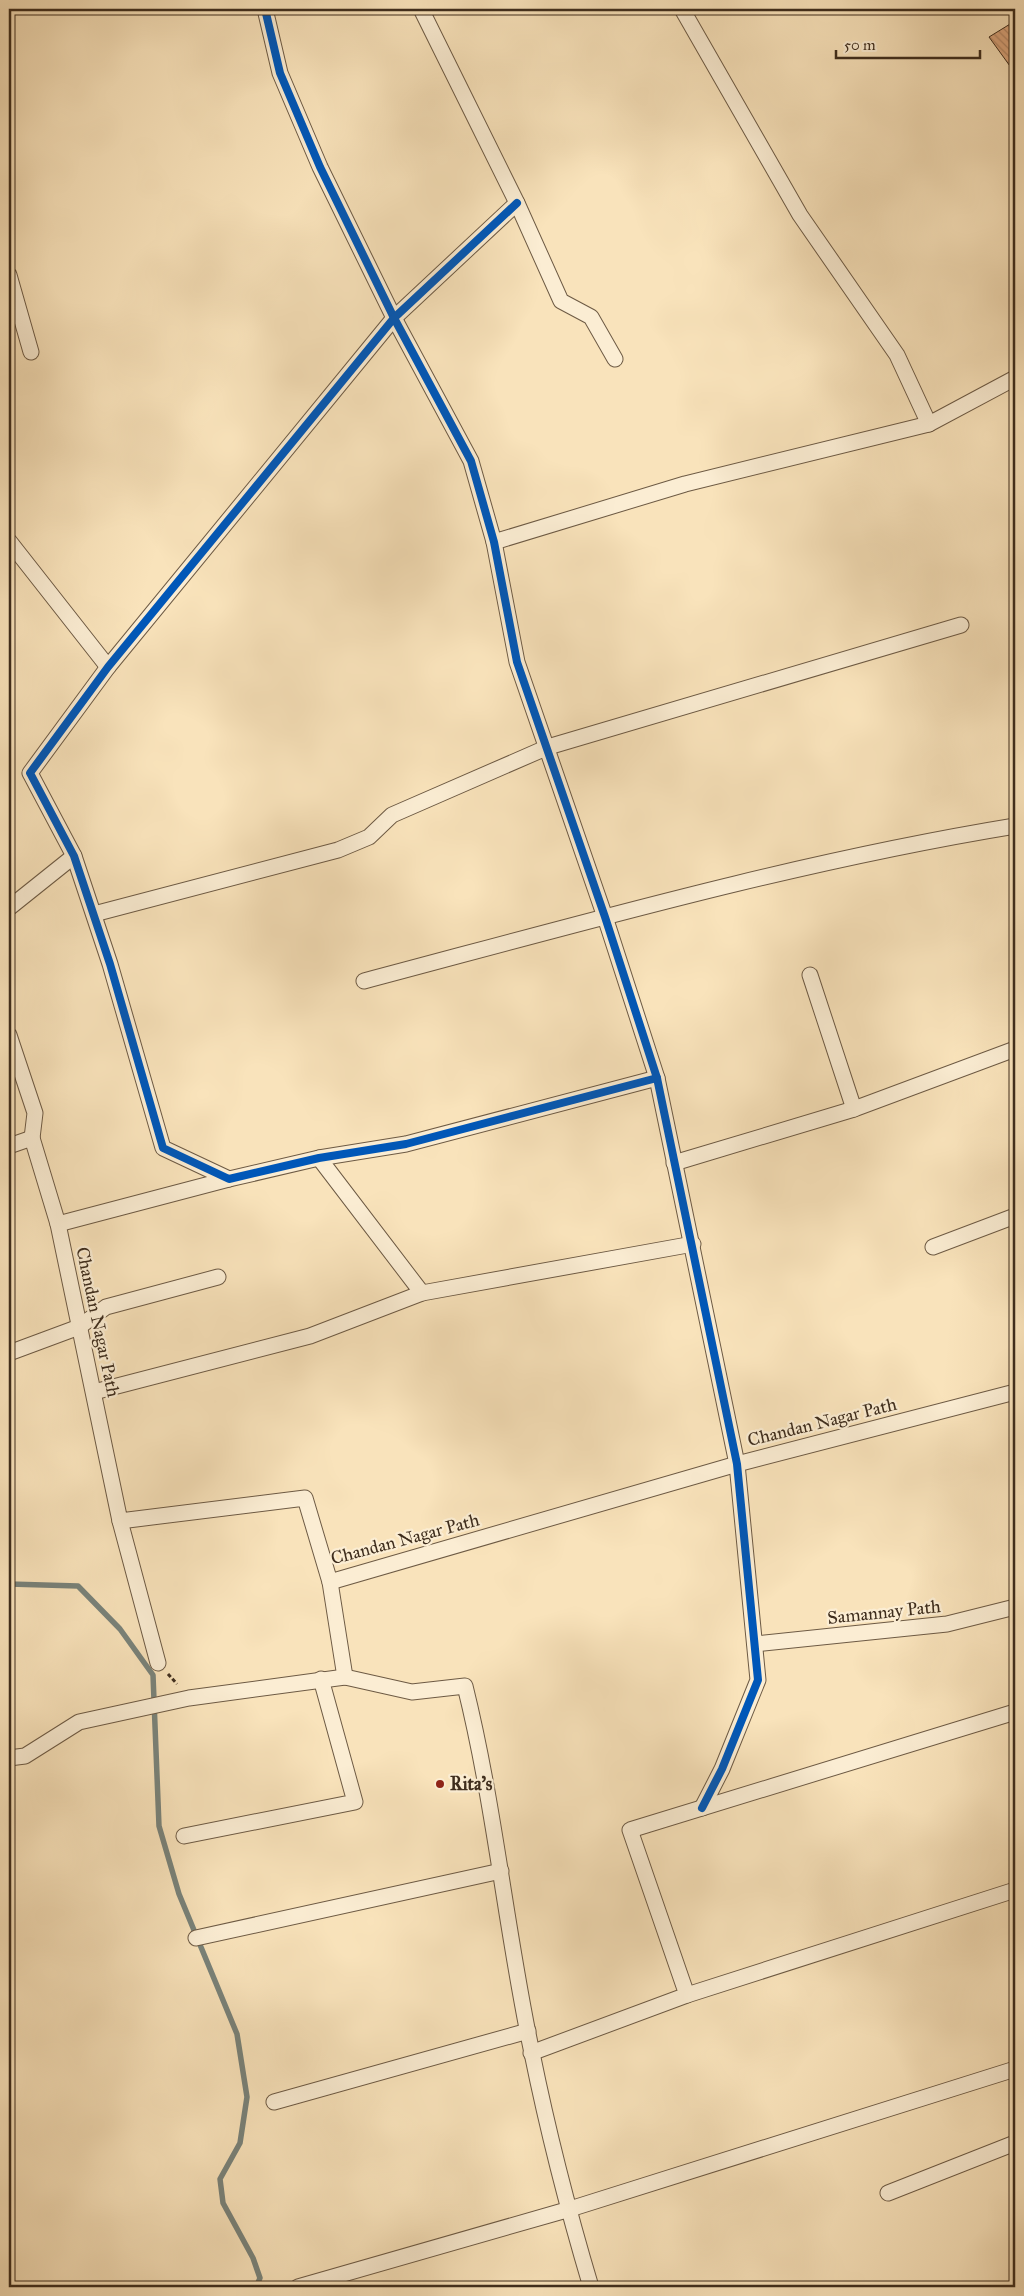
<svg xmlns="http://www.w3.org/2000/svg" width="1024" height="2296" font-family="'IM FELL Great Primer',serif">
<defs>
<pattern id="building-back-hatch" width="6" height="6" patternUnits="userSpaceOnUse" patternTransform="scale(1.25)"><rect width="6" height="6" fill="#dda87f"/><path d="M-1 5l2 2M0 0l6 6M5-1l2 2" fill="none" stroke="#b58967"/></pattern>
</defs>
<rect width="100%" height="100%" fill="#f9e3bb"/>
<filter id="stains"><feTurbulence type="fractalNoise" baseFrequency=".004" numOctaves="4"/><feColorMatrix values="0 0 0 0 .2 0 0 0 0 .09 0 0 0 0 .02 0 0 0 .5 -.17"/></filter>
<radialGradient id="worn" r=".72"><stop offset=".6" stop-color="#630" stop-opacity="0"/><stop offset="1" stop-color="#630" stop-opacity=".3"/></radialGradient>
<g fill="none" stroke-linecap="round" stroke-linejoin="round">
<path stroke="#79837b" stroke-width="5.5" d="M9,1584L78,1586L120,1629L153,1675L159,1826L179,1894L237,2034L247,2097L240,2143L220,2179L223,2203L253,2258L260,2278L256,2287"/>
</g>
<path fill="url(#building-back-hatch)" stroke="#3e2d1d" d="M1015,21V73L989,37Z"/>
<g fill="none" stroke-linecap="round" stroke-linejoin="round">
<defs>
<g id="minor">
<path d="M265,9L280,73L320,167L394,318L471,461L494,542L517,662L605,917L657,1078L737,1464L758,1680L722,1769L702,1808"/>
<path d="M421,9L517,203L561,301L591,317L615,359"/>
<path d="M682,9L800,215L897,355L929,424"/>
<path d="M517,203L394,318L108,667L30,773L74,856L110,964L163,1148L229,1179L319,1158L406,1144L657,1078"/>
<path d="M9,275L31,352"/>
<path d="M9,541L108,667"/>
<path d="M494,542L685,484L929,424L1015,378"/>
<path d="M9,908L74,856"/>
<path d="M94,914L338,850L369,837L392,815L548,747L961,625"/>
<path d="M810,975L854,1109"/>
<path d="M364,981C579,924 795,862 1015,826"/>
<path d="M9,1035L35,1113L32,1138"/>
<path d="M9,1146L32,1138L58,1224L229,1179"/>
<path d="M319,1158L422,1293"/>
<path d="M674,1163L854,1109L1015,1049"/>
<path d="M58,1224L120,1521L305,1498L330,1582L737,1464L1015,1392"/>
<path d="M933,1247L1015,1216"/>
<path d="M9,1353L79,1327L106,1307L218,1277"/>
<path d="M94,1392L310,1336L422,1293L693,1244"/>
<path d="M120,1521L158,1663"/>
<path d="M330,1582L345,1677"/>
<path d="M755,1644L947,1624L1015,1607"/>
<path d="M9,1758L25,1756L79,1722L189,1698L345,1677L412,1692L465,1686C495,1807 506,1931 532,2053C548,2132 568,2210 591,2287"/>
<path d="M184,1836L355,1802L321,1679"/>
<path d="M196,1938L501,1871"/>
<path d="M687,1995L1015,1890"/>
<path d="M531,2053L687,1995L630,1830L1015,1712"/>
<path d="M274,2102L528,2031"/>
<path d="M888,2193L1015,2143"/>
<path d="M298,2287L570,2209L1015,2069"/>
</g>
</defs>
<use href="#minor" stroke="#6d5a44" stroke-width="17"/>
<path stroke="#3e2d1d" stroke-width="3" stroke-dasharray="4 2.5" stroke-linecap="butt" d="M168,1674L177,1684"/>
<use href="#minor" stroke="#fbedd3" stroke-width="15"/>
<defs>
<g id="cycleway">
<path d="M265,9L280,73L320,167L394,318L471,461L494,542L517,662L605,917L657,1078L737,1464L758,1680L722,1769L702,1808"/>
<path d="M517,203L394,318L108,667L30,773L74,856L110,964L163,1148L229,1179L319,1158L406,1144L657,1078"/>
</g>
</defs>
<use href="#cycleway" stroke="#fbedd3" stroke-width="11"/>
<use href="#cycleway" stroke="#0057b8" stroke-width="8"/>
</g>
<circle fill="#8f2418" stroke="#fbedd3" stroke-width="2" cx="440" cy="1784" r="5"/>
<g text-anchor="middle" stroke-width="4.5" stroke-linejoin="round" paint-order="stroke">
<g font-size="18" fill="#3e2d1d" stroke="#fbedd3">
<text transform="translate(98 1322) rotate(78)" y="6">Chandan Nagar Path</text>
<text transform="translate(822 1422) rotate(-14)" y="6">Chandan Nagar Path</text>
<text transform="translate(405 1539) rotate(-15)" y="6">Chandan Nagar Path</text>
<text transform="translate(884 1612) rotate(-6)" y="6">Samannay Path</text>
</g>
<g font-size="18" font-weight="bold" fill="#3e2d1d" stroke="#fbedd3" text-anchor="start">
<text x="450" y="1790">Rita's</text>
</g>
</g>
<rect width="1024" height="2296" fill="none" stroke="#f9e3bb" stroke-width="30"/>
<rect x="10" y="10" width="1004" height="2276" fill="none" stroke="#3e2d1d" stroke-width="2.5"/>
<rect x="15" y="15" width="994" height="2266" fill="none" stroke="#3e2d1d"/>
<path d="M836 50v8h144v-8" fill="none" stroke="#3e2d1d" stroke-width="2.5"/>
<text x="844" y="50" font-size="15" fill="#3e2d1d" stroke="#fbedd3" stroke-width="4" paint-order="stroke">50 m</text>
<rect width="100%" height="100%" filter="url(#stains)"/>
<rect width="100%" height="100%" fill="url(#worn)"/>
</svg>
